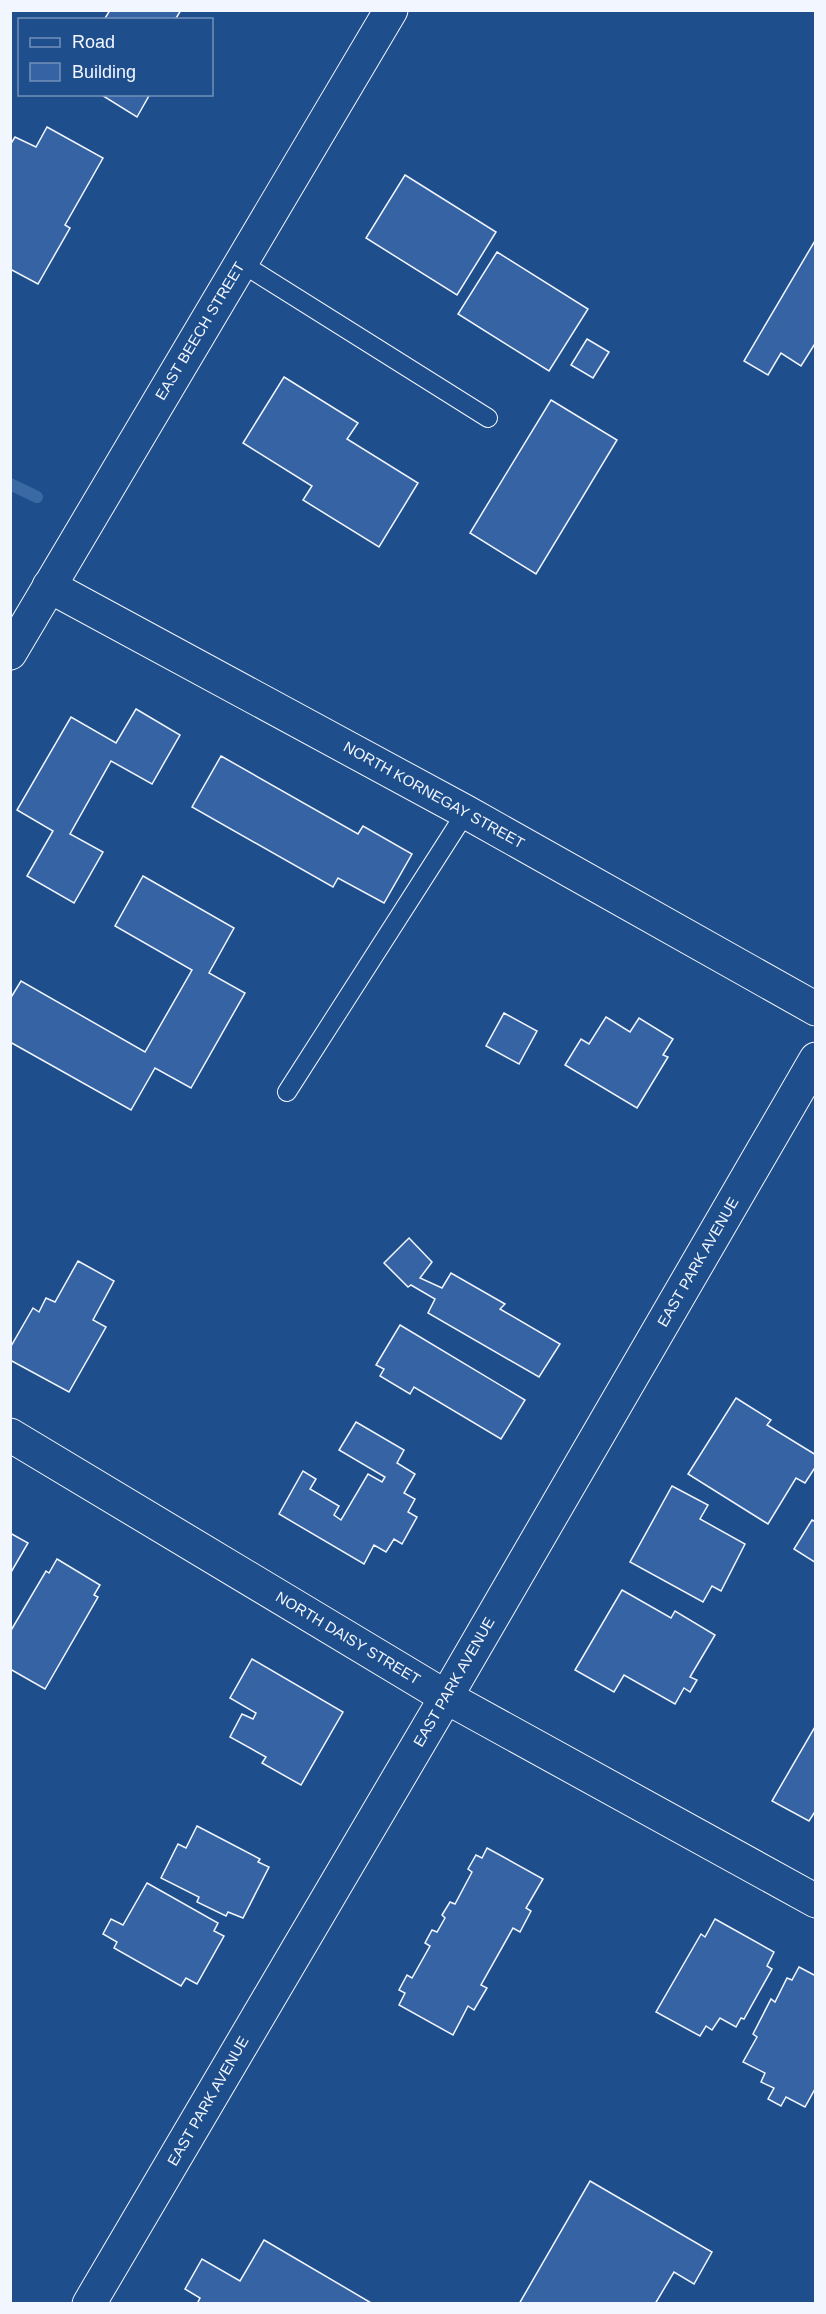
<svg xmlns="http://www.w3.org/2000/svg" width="826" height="2314" font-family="Arial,sans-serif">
<rect width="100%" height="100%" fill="#1f4e8c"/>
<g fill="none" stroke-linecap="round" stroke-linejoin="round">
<path stroke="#3b69a3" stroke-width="12" d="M10,484L37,497"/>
</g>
<g fill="#3563a3" stroke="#f2f6ff" stroke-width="1.5">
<path d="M110,10H181L175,20H104Z"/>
<path d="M100,94H150L137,117Z"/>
<path d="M47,127L103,158L65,225L70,228L38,284L10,269V145L15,137L36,147Z"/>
<path d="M405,175L496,232L457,295L366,238Z"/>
<path d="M816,239V342L801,366L781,353L768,375L744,361Z"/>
<path d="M497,252L588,309L549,371L458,314Z"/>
<path d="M587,339L609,352L593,378L571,365Z"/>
<path d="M284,377L358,423L347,439L418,483L379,547L303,500L312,486L243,443Z"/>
<path d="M551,400L617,440L536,574L470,533Z"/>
<path d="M136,709L180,735L152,784L111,761L70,834L103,852L74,903L27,876L53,831L17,810L71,717L116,743Z"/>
<path d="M221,756L358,834L363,826L412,854L384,903L338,878L333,887L192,807Z"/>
<path d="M143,876L234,928L209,973L245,993L191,1088L155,1068L131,1110L10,1042V999L21,981L145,1052L192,970L115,926Z"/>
<path d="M504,1013L537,1031L519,1064L486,1046Z"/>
<path d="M606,1017L630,1032L639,1018L673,1039L663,1055L668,1057L637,1108L565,1065L581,1039L589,1044Z"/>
<path d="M409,1238L432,1262L420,1278L442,1288L451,1273L505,1304L500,1309L560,1344L539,1377L428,1313L435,1299L411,1285L408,1287L384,1263Z"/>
<path d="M78,1261L114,1281L93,1320L106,1327L69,1392L10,1360V1348L33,1308L39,1312L46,1298L55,1302Z"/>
<path d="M400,1325L525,1400L501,1439L414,1387L410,1394L380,1376L384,1369L376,1365Z"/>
<path d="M736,1398L771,1420L767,1425L816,1455V1466L805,1483L796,1478L768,1524L688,1474Z"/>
<path d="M356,1422L404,1450L397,1463L415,1474L404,1493L415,1499L408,1512L417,1517L402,1544L394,1539L386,1552L374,1545L364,1564L279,1514L303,1471L316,1479L310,1489L339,1506L334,1515L341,1520L368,1474L382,1482L385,1477L339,1450Z"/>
<path d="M672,1486L708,1505L700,1519L745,1544L721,1591L712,1586L703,1602L630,1562Z"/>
<path d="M812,1520L816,1522V1563L794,1549Z"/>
<path d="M10,1533L28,1543L10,1574Z"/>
<path d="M57,1559L100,1585L94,1595L98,1597L45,1689L10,1669V1632L46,1571L49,1573Z"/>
<path d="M622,1590L671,1618L675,1611L715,1635L690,1677L697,1680L690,1692L684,1688L675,1704L624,1675L614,1692L575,1670Z"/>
<path d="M252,1659L343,1712L301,1785L262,1763L266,1757L230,1737L242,1714L253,1719L256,1713L230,1698Z"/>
<path d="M816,1725V1810L809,1821L772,1801Z"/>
<path d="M197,1826L260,1859L258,1862L269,1867L243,1918L228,1912L226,1916L197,1902L199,1897L161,1878L178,1844L186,1848Z"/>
<path d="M487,1848L543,1879L526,1908L531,1911L520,1932L513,1928L481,1985L487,1988L474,2010L468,2006L453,2035L399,2005L405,1993L399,1990L407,1975L412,1978L430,1946L425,1943L432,1930L437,1932L445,1918L442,1915L450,1902L455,1904L472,1872L468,1869L476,1855L482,1858Z"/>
<path d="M147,1883L218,1923L214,1931L224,1936L197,1984L186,1978L181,1986L114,1948L117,1942L103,1934L111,1919L123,1925Z"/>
<path d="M715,1919L774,1952L767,1966L772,1969L744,2019L741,2018L736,2027L720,2018L712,2030L706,2026L700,2036L656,2012L701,1934L705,1937Z"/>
<path d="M799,1967L816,1976V2087L805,2107L786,2097L781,2106L768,2099L774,2088L761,2082L765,2073L743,2062L757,2037L753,2034L771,1999L775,2002L787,1978L792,1980Z"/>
<path d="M590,2181L712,2252L694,2284L674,2272L655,2304H519Z"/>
<path d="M264,2240L373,2304H197L200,2298L185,2289L202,2259L240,2281Z"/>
</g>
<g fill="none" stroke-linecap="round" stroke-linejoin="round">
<defs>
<g id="service">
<path d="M241,263L488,418"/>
<path d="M287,1092L466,812"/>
</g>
<g id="minor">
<path d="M49,586L466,812L816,1009"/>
<path d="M10,653L391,10"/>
<path d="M10,1435L446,1697L816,1901"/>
<path d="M89,2304L446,1697L816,1059"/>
</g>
</defs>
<use href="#service" stroke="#f2f6ff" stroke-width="20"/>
<use href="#minor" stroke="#f2f6ff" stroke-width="35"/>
<use href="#service" stroke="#1f4e8c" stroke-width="18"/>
<use href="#minor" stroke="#1f4e8c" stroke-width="33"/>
</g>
<g text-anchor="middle" stroke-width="4.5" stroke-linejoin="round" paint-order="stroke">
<g font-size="15" fill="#f2f6ff" stroke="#1f4e8c">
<text transform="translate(200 331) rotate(-59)" y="5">EAST BEECH STREET</text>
<text transform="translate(434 795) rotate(29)" y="5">NORTH KORNEGAY STREET</text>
<text transform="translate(698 1262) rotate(-60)" y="5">EAST PARK AVENUE</text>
<text transform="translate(348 1638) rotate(31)" y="5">NORTH DAISY STREET</text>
<text transform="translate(454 1682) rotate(-60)" y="5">EAST PARK AVENUE</text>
<text transform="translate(208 2101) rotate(-60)" y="5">EAST PARK AVENUE</text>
</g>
</g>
<rect width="826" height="2314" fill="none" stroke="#f2f6ff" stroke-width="24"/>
<rect x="18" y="18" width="195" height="78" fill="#1f4e8c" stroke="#7391ba" stroke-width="1.5"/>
<rect x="30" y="38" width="30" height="9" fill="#1f4e8c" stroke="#7391ba" stroke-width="1.5"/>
<text x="72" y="48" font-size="18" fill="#f2f6ff">Road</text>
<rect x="30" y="63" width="30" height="18" fill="#3563a3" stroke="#7391ba" stroke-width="1.5"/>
<text x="72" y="78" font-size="18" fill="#f2f6ff">Building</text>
</svg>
